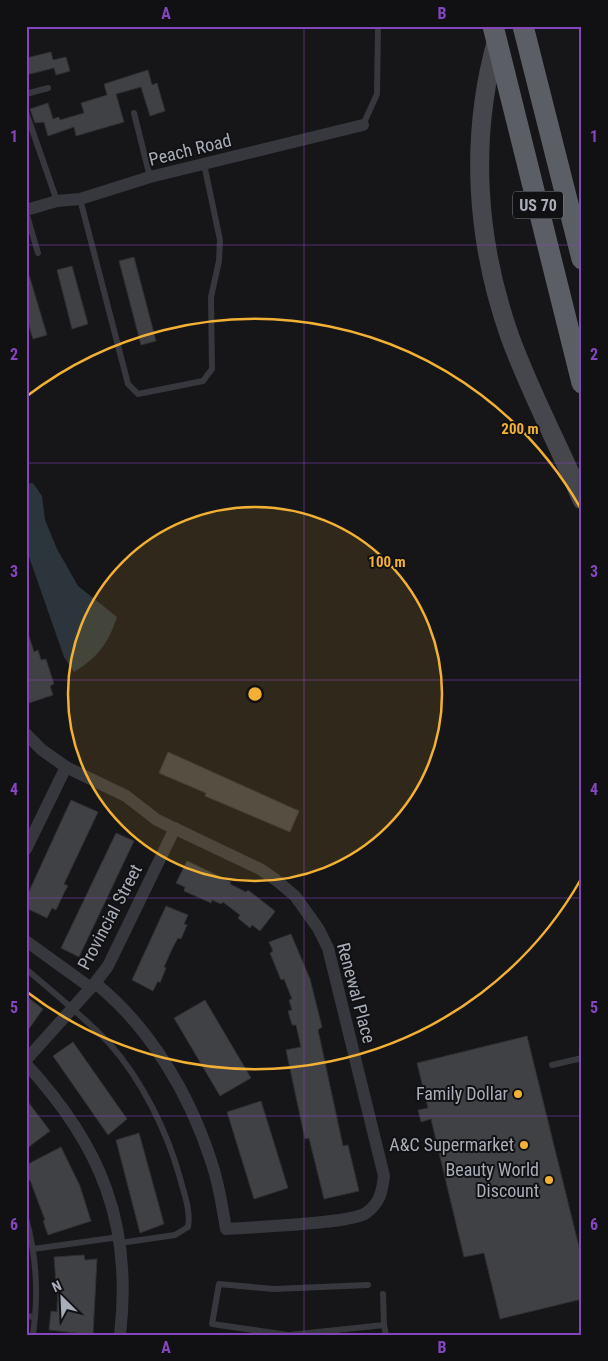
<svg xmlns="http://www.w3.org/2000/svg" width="608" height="1361" font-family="'Roboto Condensed',sans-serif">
<rect width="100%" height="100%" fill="#161618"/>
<path fill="#2c353c" d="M33,483L42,496L45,520L57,549L78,586L117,617C108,644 98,657 74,672L64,657L26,548V484Z"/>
<g fill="#404145" stroke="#303034">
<path d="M51,52L53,60L66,57L70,71L56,75L54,68L26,75V58Z"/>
<path d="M148,70L152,85L157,83L165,111L150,116L141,87L116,94L124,122L76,136L74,127L48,136L44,122L35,123L30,109L48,103L53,119L59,117L60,120L84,113L81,103L107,95L104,84Z"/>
<path d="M134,257L156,341L141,345L119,261Z"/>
<path d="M72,266L88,324L72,329L57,270Z"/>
<path d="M26,275H29L47,335L33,339L26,316Z"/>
<path d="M26,633H28L34,652L38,650L41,660L46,659L54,684L50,686L53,695L26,704Z"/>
<path d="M168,752L299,811L290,832L205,796L206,793L159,773Z"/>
<path d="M71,800L98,812L64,884L68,886L65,891L56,910L52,908L47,918L26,908V898Z"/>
<path d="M116,833L134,841L79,957L61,948Z"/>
<path d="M187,861L231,882L230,884L246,892L248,890L275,911L274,913L260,931L252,925L250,928L238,918L240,915L223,902L221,904L212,900L211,903L184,891L185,887L176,883Z"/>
<path d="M166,906L188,915L184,924L187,925L181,939L178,938L173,947L164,967L166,968L160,983L158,981L153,991L132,980Z"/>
<path d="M291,934L310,979L322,1027L318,1030L343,1146L348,1145L359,1191L324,1199L309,1138L305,1139L286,1050L301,1047L296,1025H292L288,1011L292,1010L289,1000L292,999L284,979L281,980L270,953L273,951L269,942Z"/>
<path d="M26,996L43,1009L26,1033Z"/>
<path d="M205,1000L251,1078L220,1096L174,1018Z"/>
<path d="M527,1036L582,1259V1299L500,1319L484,1253L464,1257L431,1119L421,1122L418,1110L428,1108L417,1063Z"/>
<path d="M73,1042L127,1119L108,1135L53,1056Z"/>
<path d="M26,1099L50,1131L26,1149Z"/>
<path d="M261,1101L288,1188L254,1199L227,1112Z"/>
<path d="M139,1133L164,1224L140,1233L116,1140Z"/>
<path d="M61,1147L80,1186L91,1221L48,1235L43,1221L45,1220L30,1180L26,1182V1165Z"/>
<path d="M84,1255L85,1260L97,1259L93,1335L49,1330L51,1311L57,1312L58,1283H56L54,1257Z"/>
</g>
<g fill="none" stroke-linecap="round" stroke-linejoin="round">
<g stroke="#37383d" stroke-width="6">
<path d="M26,94L48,88"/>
<path d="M26,112L57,201"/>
<path d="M134,113L150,177"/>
<path d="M363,125L377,94L378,26"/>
<path d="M80,199L128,384L138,394L203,381L212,369L211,297L219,261L220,240L204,164"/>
<path d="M26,212L38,253"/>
<path d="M26,969C54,993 83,1016 109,1043C142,1080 167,1131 180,1178C184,1194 191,1210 188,1227L175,1235L120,1243"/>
<path d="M552,1065L582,1058"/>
<path d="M26,1218C35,1251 38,1284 35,1317L26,1316"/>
<path d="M33,1249L119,1237"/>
<path d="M383,1294L384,1325"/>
<path d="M33,1335L35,1317"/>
<path d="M288,1335L212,1324L219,1284L274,1289L368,1285"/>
<path d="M289,1335L384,1325L386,1335"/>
</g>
<g stroke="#37383d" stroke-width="12">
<path d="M26,210L57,201L80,199L150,177L363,125"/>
<path d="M26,734L42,750L66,767L126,796L157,820L260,869L276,880L295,896L318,928L328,948L384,1176C382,1192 380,1203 366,1213C350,1224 252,1227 226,1229C222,1206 219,1183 211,1161C190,1095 150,1027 95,983"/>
<path d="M26,849L66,767"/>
<path d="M26,941L91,988"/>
<path d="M26,1060L95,983L108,966L175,828"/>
<path d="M26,1064C101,1145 133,1224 120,1335"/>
</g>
<path stroke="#45474d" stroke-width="19" d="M497,39C469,138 476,241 510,337C530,392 559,446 582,500"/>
<g stroke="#5b5e65" stroke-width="21">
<path d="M493,26L582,383"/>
<path d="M523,26L582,259"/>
</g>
</g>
<path fill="none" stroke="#8446be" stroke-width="1" stroke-opacity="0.55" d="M304,26V1335M26,245H582M26,463H582M26,680H582M26,898H582M26,1116H582"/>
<circle cx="255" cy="694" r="187" fill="#f2b134" fill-opacity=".12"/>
<g fill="none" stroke="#f2b134" stroke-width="2.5">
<circle cx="255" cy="694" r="187"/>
<path d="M581 879A375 375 0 0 1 27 992M27 396A375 375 0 0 1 581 509"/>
</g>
<g fill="#f2b134" stroke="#111113" stroke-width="2">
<circle cx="518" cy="1094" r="5"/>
<circle cx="524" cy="1145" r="5"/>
<circle cx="549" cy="1180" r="5"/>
</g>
<g text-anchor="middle" stroke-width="4" stroke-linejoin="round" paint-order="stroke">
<rect fill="#111113" stroke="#7b7e86" stroke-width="1" x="513" y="191.5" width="50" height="27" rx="4"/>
<g font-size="16" font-weight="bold" fill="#a8adb8">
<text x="538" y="211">US 70</text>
</g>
<g font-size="18" fill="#a8adb8" stroke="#111113">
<text transform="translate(190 150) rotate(-14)" y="6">Peach Road</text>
<text transform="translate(110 917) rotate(-62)" y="6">Provincial Street</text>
<text transform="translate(356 993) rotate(75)" y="6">Renewal Place</text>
</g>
<g font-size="18" fill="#a8adb8" stroke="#111113" text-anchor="end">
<text x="508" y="1100">Family Dollar</text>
<text x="514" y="1151">A&amp;C Supermarket</text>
<text x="539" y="1176">Beauty World<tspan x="539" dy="21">Discount</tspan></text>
</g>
</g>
<circle cx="255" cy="694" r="8" fill="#f2b134" stroke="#111113" stroke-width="2.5"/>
<g font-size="15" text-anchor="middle" font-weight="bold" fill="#f2b134" stroke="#111113" stroke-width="4" stroke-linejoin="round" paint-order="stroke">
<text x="520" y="434">200 m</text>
<text x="387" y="567">100 m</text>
</g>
<rect width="608" height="1361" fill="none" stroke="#111113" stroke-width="55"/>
<g transform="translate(62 1298) rotate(336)" stroke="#111113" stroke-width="4" paint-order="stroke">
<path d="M0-4L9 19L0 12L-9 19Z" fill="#a8adb8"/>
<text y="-8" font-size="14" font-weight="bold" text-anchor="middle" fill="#a8adb8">N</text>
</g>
<rect x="28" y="28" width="552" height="1306" fill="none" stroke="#8446be" stroke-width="2"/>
<g font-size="16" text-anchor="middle" font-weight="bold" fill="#8446be">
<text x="166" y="19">A</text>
<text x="442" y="19">B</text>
<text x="14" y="142">1</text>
<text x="594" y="142">1</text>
<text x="14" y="360">2</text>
<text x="594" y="360">2</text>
<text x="14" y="577">3</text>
<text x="594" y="577">3</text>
<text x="14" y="795">4</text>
<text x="594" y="795">4</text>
<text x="14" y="1013">5</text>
<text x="594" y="1013">5</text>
<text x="14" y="1230">6</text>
<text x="594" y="1230">6</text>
<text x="166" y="1353">A</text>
<text x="442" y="1353">B</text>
</g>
</svg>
